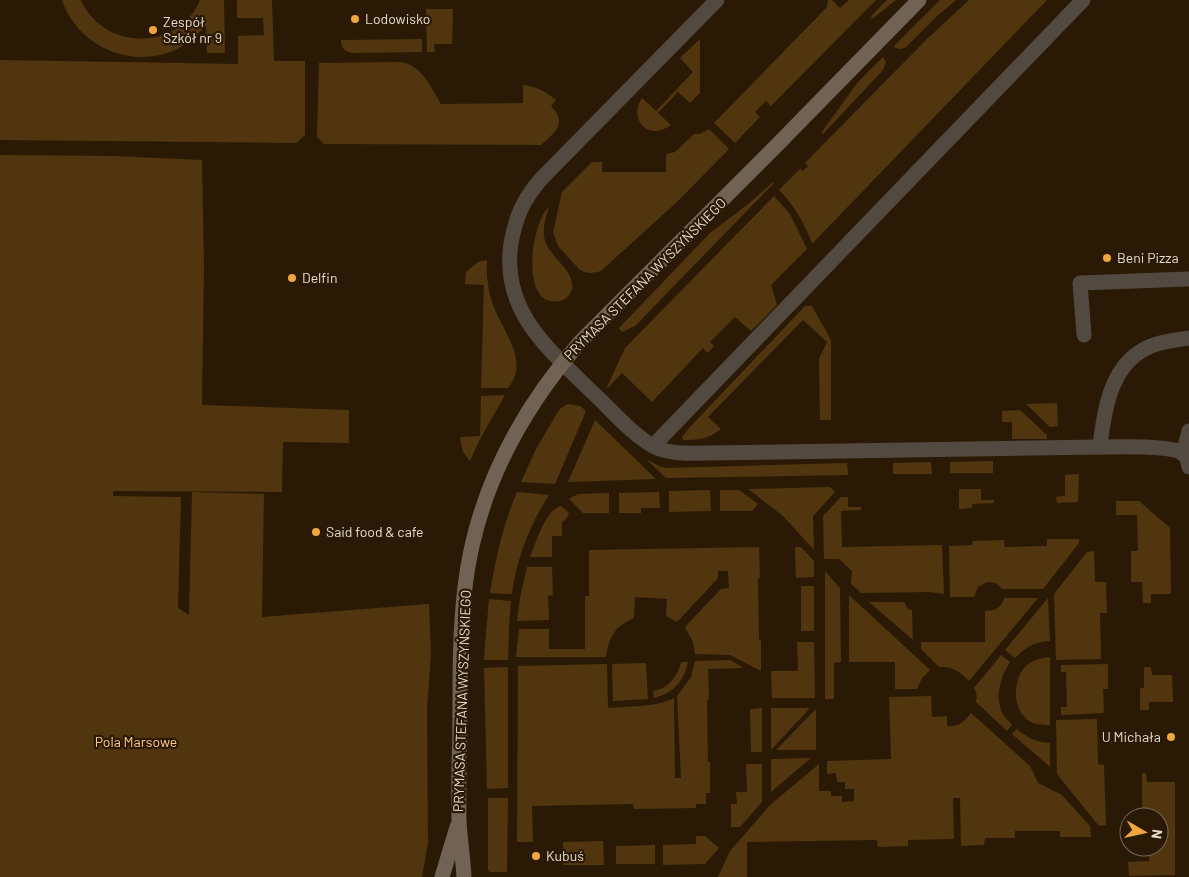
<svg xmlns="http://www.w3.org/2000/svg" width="1189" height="877" font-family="Barlow,sans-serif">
<rect width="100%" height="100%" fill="#2a1a05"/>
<g fill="#51350f">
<path d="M62,0H81C103,51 179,52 200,0H224L225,53H207L206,26C199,32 194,39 186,44C141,73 79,51 62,0Z"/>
<path d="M237,0H272L274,61H305V135L296,143L0,140V60L238,64V36L264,35L263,18H237Z"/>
<path d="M828,0H832L840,8L849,0H876L771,106L766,101L755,112L760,117L735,143L714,123L827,7Z"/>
<path d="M887,0H896L872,19L871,17L873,14Z"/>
<path d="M940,0H956L937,16L906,47L901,49L895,48L894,46Z"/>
<path d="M969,0H1047L812,244C805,224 794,205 779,190L800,169L803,171L808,166L805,163L926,40Z"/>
<path d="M426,9H453L452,44H434L435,52H427Z"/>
<path d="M422,39V52L352,53C345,51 341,49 341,40Z"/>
<path d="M700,39V93L690,103L678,92L658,113L671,125C666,128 661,131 656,131C637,131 633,110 642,98L656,111L693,72L680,58Z"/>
<path d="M883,57L886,62L883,70L823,134L821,133L858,82Z"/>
<path d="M402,62C424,68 430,86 441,104L523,103V85C536,86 546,92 556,100L551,106C568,124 555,132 541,145L324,144L317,137L319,63Z"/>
<path d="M709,129L729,149L678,201L602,270L598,272L589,273L584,272L579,269L558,246L553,232L562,192L592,162H602V172H666V154L675,152L694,134H700Z"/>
<path d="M0,155L114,156L202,160L204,266L202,405L349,410V443L283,442L282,492L113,491V496L181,497L178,608L189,615L192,492L264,494L262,617L429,604L431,654L427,709L428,843L422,877H0Z"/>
<path d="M773,182L774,183L635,326L622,332L619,328L710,233L747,205Z"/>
<path d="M774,196L790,214L807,249L771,285L777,305L751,331L735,317L710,342L714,346L708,353L703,348L652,402L622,373L608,388L607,387L625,348Z"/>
<path d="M549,207C546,216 543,227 544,237C548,258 579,272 571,292C568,297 565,300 559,301C520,309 530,224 549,207Z"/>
<path d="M487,260C486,274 488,289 492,302C501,330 531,360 508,388H481L484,285L465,284L466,272L478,262Z"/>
<path d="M805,306H812L831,340V420H820L819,359L827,342L803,320L708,417L721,429C708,439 699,440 683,440L682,437L689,428Z"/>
<path d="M505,395L480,439L470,461L463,452L460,439L461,437L480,436L481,396Z"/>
<path d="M1057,403L1058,426L1050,427L1026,404Z"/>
<path d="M568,404L580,406L586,411L555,484L521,482L535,451L557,413L561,408Z"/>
<path d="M1020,410L1047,435V439H1012V422H1002V411Z"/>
<path d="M595,420L656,479L568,482Z"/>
<path d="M646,459L659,466L667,468L847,463L848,475L666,478Z"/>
<path d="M993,461V473H950V462Z"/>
<path d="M931,462L932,474H893V463Z"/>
<path d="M1079,474L1078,502L1057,503L1056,497L1065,496V475Z"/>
<path d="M830,487L835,492L813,516L814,550L783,516L748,489Z"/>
<path d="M959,489H981V500H994V503L972,504V508L959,509Z"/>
<path d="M710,490L711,511L669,512V491Z"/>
<path d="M720,490H739L758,504L752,511H720Z"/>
<path d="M517,492L549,495C530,524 516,560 512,594L490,593C495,560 504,522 517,492Z"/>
<path d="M659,492L660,508H641V513H619V493Z"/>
<path d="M609,493V513H583L569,499L578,494Z"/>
<path d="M841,497H848V507H861V510L841,511L842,547L942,545L944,594L929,592L861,593L851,584L852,571L839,559H824L823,516Z"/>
<path d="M1116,501H1139L1170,528L1171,594H1151V603H1143L1142,582H1131V551H1138L1137,515H1116Z"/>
<path d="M561,506L569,513L567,518L562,522V536H552V557H530C536,543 545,510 561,506Z"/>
<path d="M1047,539H1079V543L1043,589H1002L996,583L987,582L978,587L974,597H950L949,546L972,545L973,541L1004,540L1005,547L1047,546Z"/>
<path d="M759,547L760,578H758L759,640L761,641V671L730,655L695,654L693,642L685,627L721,589L729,588L728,571H718V578L677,622L666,616L667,599L635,597L634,618C615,626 609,637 606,657H516L519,629H549V649H585V596H589V550Z"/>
<path d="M795,547H801L814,561V577L796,578Z"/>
<path d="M1094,551L1095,582H1106L1107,613H1100L1101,659L1056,660L1054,594L1087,552Z"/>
<path d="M527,567H552L553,595L548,596L549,620L517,621L520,598Z"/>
<path d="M825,571L840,588L841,662L834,663V699H825Z"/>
<rect x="801" y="586" width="13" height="45"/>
<path d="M849,595L930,670L922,678L917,689H895V662H849Z"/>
<path d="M1004,598H1038L969,681C961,672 952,666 939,667L921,649V642H985V611C995,611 1002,608 1004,598Z"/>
<path d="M1048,598L1050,641C1036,641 1024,648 1015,658L1005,650Z"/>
<path d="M489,599L511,601L509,628L508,660H484L485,645Z"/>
<path d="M869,602H904L908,609L912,610L913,640Z"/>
<path d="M797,642H814L815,698H772L771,671H798Z"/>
<path d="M1001,655L1010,662C1000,677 994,699 1004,716C1006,719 1010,722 1012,725L1007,731L976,702C977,697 977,693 974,688Z"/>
<path d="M1050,657V725C1044,725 1036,725 1031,722C1012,712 1012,681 1025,667C1032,660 1041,658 1050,657Z"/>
<path d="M730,660L744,668L708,669L709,699L707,700L708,762H710V793H706V804H696V808L634,809L633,804L532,806L533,842H517L518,666L607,664L608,708C629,706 654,708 674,698L675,778H681L677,696L691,677L695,661Z"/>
<path d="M681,662H688C684,681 674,693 654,698L653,691C668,689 678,676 681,662Z"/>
<path d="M646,663L648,699L613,701L612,664Z"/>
<path d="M1108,664V689H1103L1104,713L1061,715V707H1067L1066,672H1061V665Z"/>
<path d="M508,667V788L487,789L484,668Z"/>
<path d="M1144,667H1151L1152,675H1172L1173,702H1149V710H1140V688H1144Z"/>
<path d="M931,696L932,717L947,716V726C958,727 964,722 971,713L1030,766L1038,783L1062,795L1090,826L1091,837H1060V831H1015V838H985L984,845L961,846L960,798H953L954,839L908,840V846L878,847L877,840L747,842V877H718L730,851L770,805L819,764V791H831V796H842V802L854,801V789H845V782H837L836,773L827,774V761L891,759L889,697Z"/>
<path d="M762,708V752H751L750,709Z"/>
<path d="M771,708H810L771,750Z"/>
<path d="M816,709V750H776Z"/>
<path d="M1097,719L1098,764L1104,765L1106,825L1099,826L1057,774L1056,720Z"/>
<path d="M1017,729C1027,738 1036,742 1050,743V767L1012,734Z"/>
<path d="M811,758L771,792V759Z"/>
<path d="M746,764H762V802L740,827H731V804H737L736,792H747Z"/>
<path d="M1142,773H1146L1147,782H1175V875L1129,876L1128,862L1149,861V847H1159V817H1142Z"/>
<path d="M488,798H508L507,871L506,872H490L488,870Z"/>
<path d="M696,836H705L719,848L705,864L663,865V845L696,844Z"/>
<path d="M603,841L604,865H563V842Z"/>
<path d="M655,845V864H616V846Z"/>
</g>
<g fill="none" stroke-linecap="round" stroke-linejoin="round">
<g stroke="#524a41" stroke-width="15">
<path d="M717,0L541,179C523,200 516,216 511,243C501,310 547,348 590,390C609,407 631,434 653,446C669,455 691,453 709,453L1100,447C1117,447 1170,445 1182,453C1187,456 1188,461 1189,467"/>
<path d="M1084,335L1080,283L1189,279"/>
<path d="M653,446L1083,0"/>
<path d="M1100,447C1104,409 1111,362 1151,346C1163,341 1176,340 1189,338"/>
<path d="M1183,454L1189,431"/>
</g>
<g stroke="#706354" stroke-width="15">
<path d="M442,877L457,827"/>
<path d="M464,877C463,858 460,839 459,821C458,784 460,747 460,711C460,670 460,628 465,587C476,493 519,412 581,341L778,144L919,0"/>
</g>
</g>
<g fill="#f0a63f" stroke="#2a1a05" stroke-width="2">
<circle cx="355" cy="19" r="5"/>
<circle cx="153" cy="30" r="5"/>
<circle cx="1107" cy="258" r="5"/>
<circle cx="292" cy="278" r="5"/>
<circle cx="316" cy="532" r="5"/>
<circle cx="1171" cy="737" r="5"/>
<circle cx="536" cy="856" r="5"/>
</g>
<g text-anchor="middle" stroke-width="4.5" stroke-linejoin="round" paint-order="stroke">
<g font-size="14" fill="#e5dace" stroke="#2a1a05" text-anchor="start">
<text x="365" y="24">Lodowisko</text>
<text x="163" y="27">Zespół<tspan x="163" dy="16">Szkół nr 9</tspan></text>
<text x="1117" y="263">Beni Pizza</text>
<text x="302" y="283">Delfin</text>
<text x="326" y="537">Said food &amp; cafe</text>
<text x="1161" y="742" text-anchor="end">U Michała</text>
<text x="546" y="861">Kubuś</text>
</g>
<g font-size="14" fill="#e5dace" stroke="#2a1a05">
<text transform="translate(645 279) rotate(-45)" y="5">PRYMASA STEFANA WYSZYŃSKIEGO</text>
<text transform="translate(462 701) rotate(-88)" y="5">PRYMASA STEFANA WYSZYŃSKIEGO</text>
</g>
<g font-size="14" fill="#ffca8b" stroke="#2a1a05">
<text x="136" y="747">Pola Marsowe</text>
</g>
</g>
<g transform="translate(1144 832) rotate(99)"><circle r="24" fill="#2a1a05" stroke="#756755"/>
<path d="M0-4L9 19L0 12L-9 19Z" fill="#f0a63f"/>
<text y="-8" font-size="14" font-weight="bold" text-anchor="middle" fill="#e5dace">N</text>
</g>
</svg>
